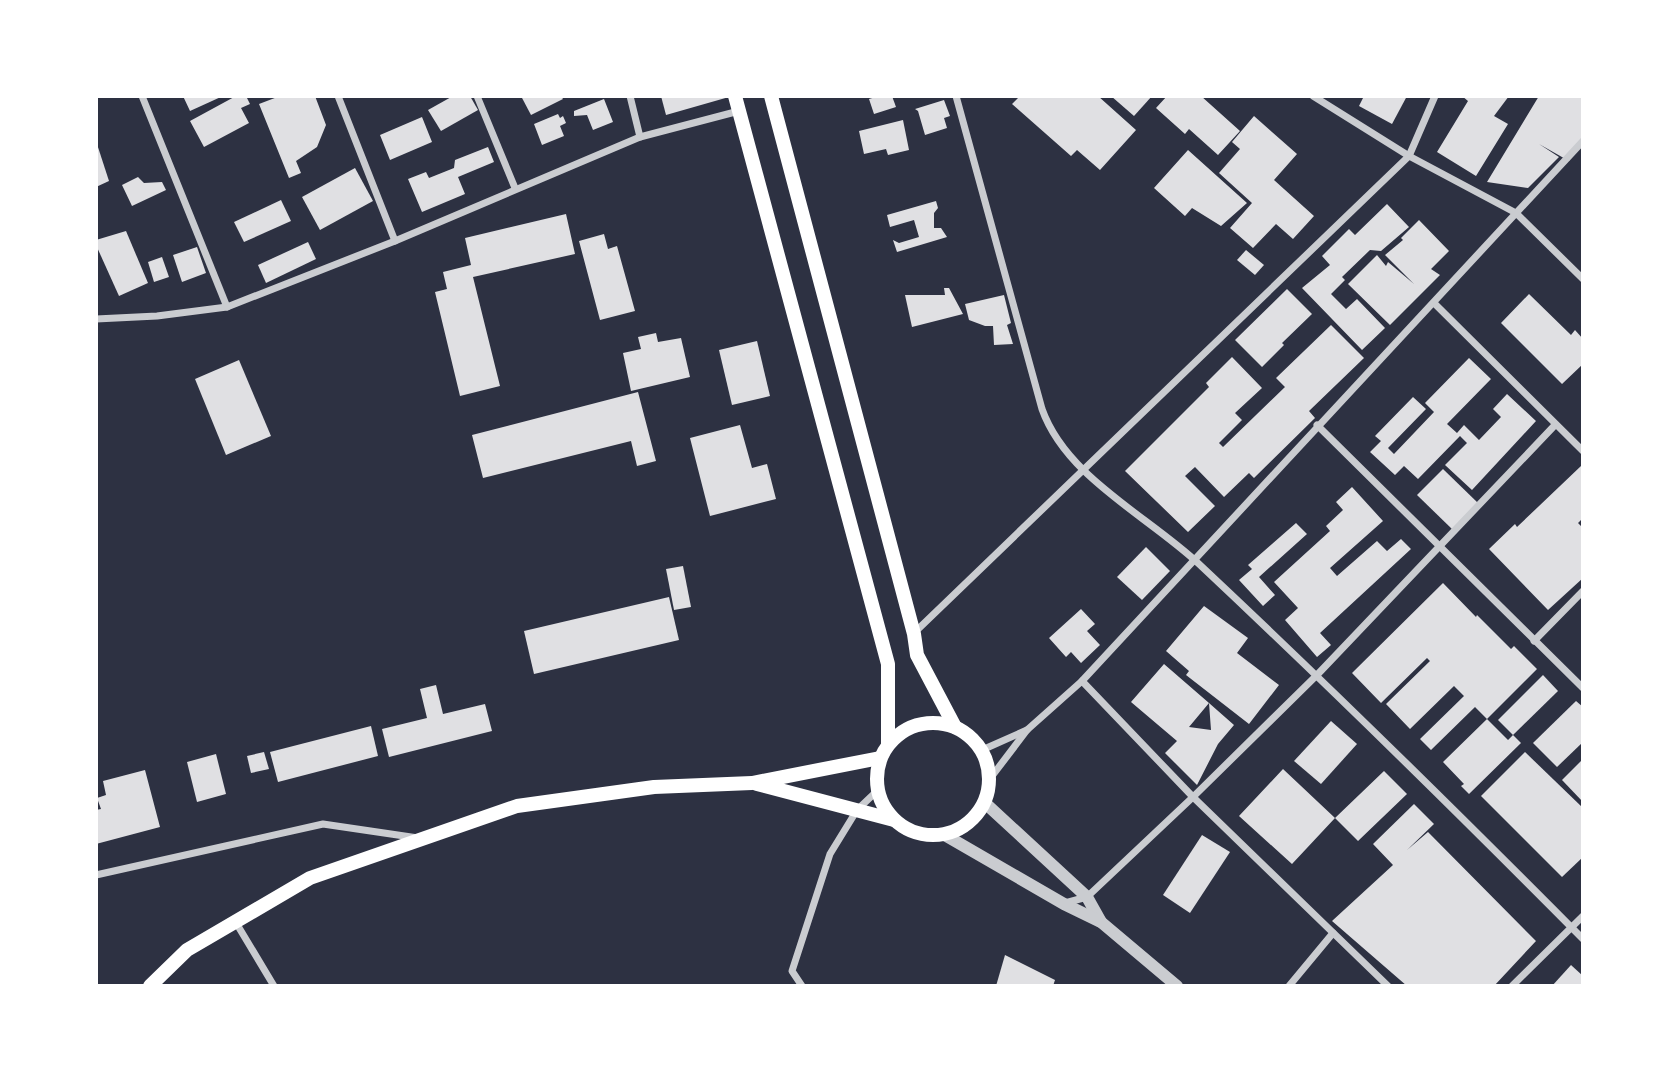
<svg xmlns="http://www.w3.org/2000/svg" width="1679" height="1082" font-family="'Space Grotesk',sans-serif">
<rect width="100%" height="100%" fill="#2d3142"/>
<g fill="#e0e0e3">
<path d="M183,96H223L190,111Z"/>
<path d="M236,96H246L250,104L241,108L249,123L204,147L190,121Z"/>
<path d="M280,96H315L326,125L317,147L296,161L301,173L289,178L259,104Z"/>
<path d="M453,96H470L478,110L441,131L428,110Z"/>
<path d="M521,96H561L563,99L531,115Z"/>
<path d="M661,96H729V97L666,115Z"/>
<path d="M879,96H892L896,107L874,114L869,99Z"/>
<path d="M1020,96H1098L1136,130L1100,170L1077,150L1071,156L1012,104Z"/>
<path d="M1111,96H1152L1134,116Z"/>
<path d="M1167,96H1201L1240,131L1218,155L1189,129L1185,134L1156,108Z"/>
<path d="M1364,96H1407L1392,124L1359,106Z"/>
<path d="M1462,96H1509L1494,116L1508,124L1476,176L1437,152L1468,101Z"/>
<path d="M1539,96H1583V136L1569,161L1539,144L1559,157L1528,188L1487,182Z"/>
<path d="M604,99L613,122L593,130L587,115L574,116V111Z"/>
<path d="M944,100L950,116L944,118L947,128L925,135L918,111L915,109Z"/>
<path d="M558,114L560,118L563,116L566,123L560,126L564,136L542,145L534,124Z"/>
<path d="M1254,116L1297,154L1274,180L1314,216L1293,239L1276,224L1253,248L1230,228L1252,203L1219,173L1240,149L1232,142Z"/>
<path d="M422,117L432,142L390,160L380,135Z"/>
<path d="M903,120L909,150L888,155L886,149L864,154L859,131Z"/>
<path d="M96,141L109,181L96,187Z"/>
<path d="M488,147L494,162L458,177L465,194L422,212L408,179L426,172L429,178L454,168L455,160Z"/>
<path d="M1188,150L1247,203L1221,226L1192,208L1185,216L1154,188Z"/>
<path d="M355,168L373,201L320,230L302,197Z"/>
<path d="M138,177L144,183L162,182L166,190L132,206L122,185Z"/>
<path d="M281,200L291,221L244,242L234,222Z"/>
<path d="M936,201L938,208L934,213V228H941L947,237L897,252L893,240L899,243L919,237L914,220L890,227L887,215Z"/>
<path d="M1387,204L1409,227L1381,251L1370,250L1342,277L1345,280L1331,294L1346,309L1357,299L1385,328L1362,350L1302,288L1330,265L1322,256L1349,229L1355,235Z"/>
<path d="M566,214L575,254L473,277L500,386L460,396L435,292L447,289L443,272L471,265L465,238Z"/>
<path d="M1419,220L1449,251L1431,269L1440,275L1390,325L1348,284L1377,255L1386,266L1388,262L1414,284L1385,255L1403,240L1401,238Z"/>
<path d="M126,231L148,283L119,296L96,245V240Z"/>
<path d="M604,234L608,249L617,246L635,311L600,320L579,241Z"/>
<path d="M308,242L316,259L266,283L258,265Z"/>
<path d="M197,247L206,273L182,282L173,255Z"/>
<path d="M1246,250L1264,265L1255,275L1237,260Z"/>
<path d="M162,257L169,277L154,282L148,262Z"/>
<path d="M944,288H949L963,314L912,327L905,295H945Z"/>
<path d="M1287,289L1312,314L1282,343L1284,345L1262,367L1235,340Z"/>
<path d="M1529,294L1571,335L1575,330L1583,339V364L1562,384L1501,323Z"/>
<path d="M1004,295L1011,323L1007,325L1013,344L994,345L993,326H985L969,320L965,304Z"/>
<path d="M1331,325L1364,358L1309,411L1315,418L1254,478L1249,473L1224,497L1195,467L1185,476L1215,506L1188,532L1125,471L1209,387L1206,383L1232,357L1262,388L1235,413L1242,420L1219,443L1223,447L1285,387L1276,378Z"/>
<path d="M656,333L658,342L681,338L690,377L631,391L623,353L641,349L638,337Z"/>
<path d="M757,341L770,396L732,405L719,350Z"/>
<path d="M1469,358L1491,379L1447,424L1457,433L1464,425L1479,440L1501,417L1493,409L1507,394L1536,421L1472,490L1445,465L1467,443L1460,436L1418,479L1404,466L1395,475L1370,452L1381,441L1375,436L1413,397L1426,409L1388,448L1394,454L1434,412L1425,403Z"/>
<path d="M239,360L271,436L226,455L195,379Z"/>
<path d="M638,392L656,461L637,466L631,441L483,478L472,435Z"/>
<path d="M740,425L752,468L767,464L776,499L710,516L690,438Z"/>
<path d="M1581,466L1583,518L1578,523L1583,528V578L1548,610L1489,549L1515,524L1517,527Z"/>
<path d="M1443,469L1479,504L1453,530L1417,495Z"/>
<path d="M1352,487L1383,521L1330,568L1337,576L1377,541L1387,551L1401,539L1411,549L1320,633L1331,645L1317,657L1285,620L1298,608L1274,582L1330,531L1326,526L1343,510L1336,502Z"/>
<path d="M1296,523L1307,534L1259,577L1275,595L1263,606L1239,580L1252,569L1248,565Z"/>
<path d="M1146,547L1170,571L1142,600L1117,577Z"/>
<path d="M683,566L691,607L674,610L666,569Z"/>
<path d="M1443,583L1476,617L1477,615L1511,649L1514,646L1537,669L1487,719L1475,707L1431,750L1420,739L1464,696L1454,686L1410,729L1386,704L1430,661L1427,658L1381,703L1352,673Z"/>
<path d="M669,597L679,640L534,674L524,631Z"/>
<path d="M1204,606L1248,638L1237,653L1279,685L1249,724L1186,675L1189,671L1166,651Z"/>
<path d="M1081,609L1095,624L1087,631L1100,645L1081,663L1071,652L1066,657L1049,638Z"/>
<path d="M1164,664L1209,703L1189,727L1211,730L1209,703L1234,725L1218,744L1197,785L1165,753L1177,741L1131,702Z"/>
<path d="M1543,675L1558,691L1513,735L1498,720Z"/>
<path d="M436,685L443,714L485,704L492,731L389,757L382,729L427,718L420,689Z"/>
<path d="M1576,701L1583,707V742L1557,767L1533,743Z"/>
<path d="M1487,719L1508,740L1513,735L1521,743L1469,794L1461,786L1464,784L1443,762Z"/>
<path d="M1331,721L1357,744L1321,784L1294,761Z"/>
<path d="M371,726L378,756L278,782L270,752Z"/>
<path d="M264,752L269,769L251,773L247,756Z"/>
<path d="M1525,752L1583,808V857L1562,877L1481,796Z"/>
<path d="M216,754L226,794L197,802L187,762Z"/>
<path d="M1583,759V802L1562,780Z"/>
<path d="M1283,769L1335,818L1384,771L1407,794L1358,841L1335,818L1292,864L1239,816Z"/>
<path d="M145,770L160,827L96,844V810L101,809L97,798L106,795L103,781Z"/>
<path d="M1414,804L1434,824L1407,850L1428,832L1536,941L1494,986H1407L1332,921L1393,865L1373,844Z"/>
<path d="M1202,835L1230,852L1190,913L1163,895Z"/>
<path d="M1005,955L1055,980L1053,986H996Z"/>
<path d="M1571,965L1583,976V986H1552Z"/>
</g>
<g fill="none" stroke-linecap="round" stroke-linejoin="round">
<g stroke="#caccd0" stroke-width="7">
<path d="M142,96L227,307"/>
<path d="M338,96L395,241"/>
<path d="M477,96L515,188"/>
<path d="M630,96L640,137"/>
<path d="M956,96L1042,409C1066,477 1148,516 1199,564C1329,686 1457,812 1583,939"/>
<path d="M1313,96L1409,156L1516,213L1583,279"/>
<path d="M1434,303L1583,451"/>
<path d="M96,319L157,316L227,307L395,241L640,137L739,111"/>
<path d="M1317,425L1583,688"/>
<path d="M914,633L1409,156L1435,96"/>
<path d="M1534,641L1583,591"/>
<path d="M1082,681L1193,797L1388,986"/>
<path d="M982,750L1027,730"/>
<path d="M989,780L1027,730L1082,681L1583,141"/>
<path d="M96,875L323,824L418,838"/>
<path d="M1065,903L1087,897L1193,797L1317,675L1555,425"/>
<path d="M235,921L274,986"/>
<path d="M802,986L792,971L830,854L857,810L877,791"/>
<path d="M1289,986L1333,933"/>
<path d="M1512,986L1583,916"/>
</g>
<g stroke="#caccd0" stroke-width="12">
<path d="M984,802L1087,897L1101,922"/>
<path d="M943,834L1064,904L1101,922L1177,986"/>
</g>
<g stroke="#fff" stroke-width="14">
<path d="M735,96L888,664V744"/>
<path d="M771,96L914,634L917,655L955,727"/>
<circle cx="933" cy="779" r="56"/>
<path d="M757,784L894,820"/>
<path d="M150,986L187,950L310,878L517,806L654,787L752,783L880,758"/>
</g>
</g>
<rect width="1679" height="1082" fill="none" stroke="#ffffff" stroke-width="196"/>
</svg>
